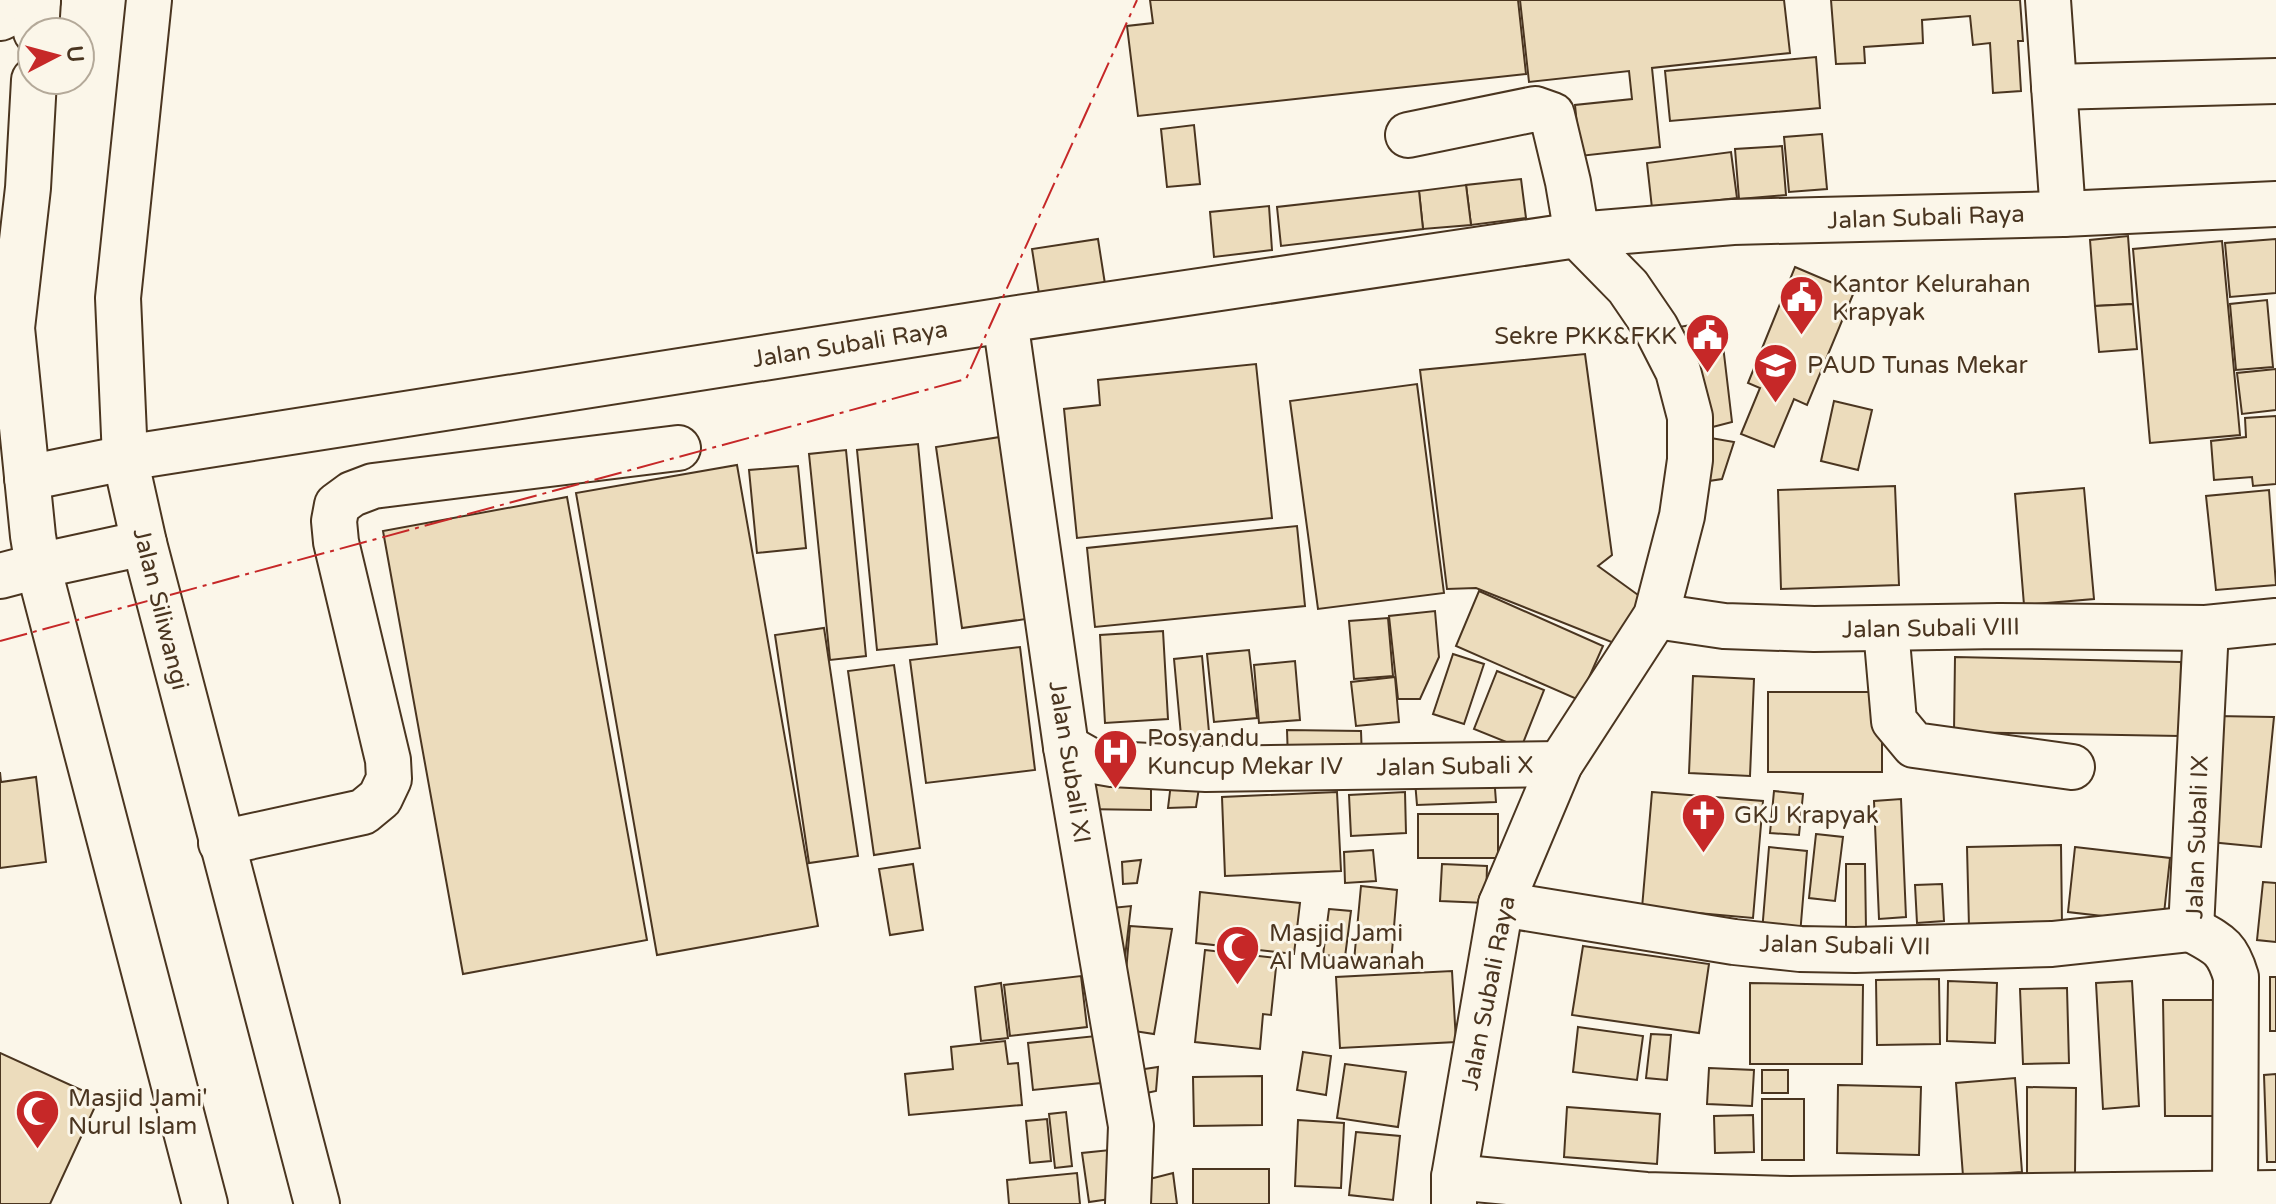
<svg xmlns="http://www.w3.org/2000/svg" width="2276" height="1204" font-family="'Varela Round',sans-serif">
<rect width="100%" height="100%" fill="#fbf6e9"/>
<g fill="#ecdcbc" stroke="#4a3520" stroke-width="2">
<path d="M1150,0H1518L1526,74L1138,116L1127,26L1153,23Z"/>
<path d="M1520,0H1784L1790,53L1652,68L1660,147L1580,156L1575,105L1632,99L1629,71L1529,82Z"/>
<path d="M1831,0H2020L2023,41H2018L2021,91L1993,93L1990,43L1973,45L1970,16L1922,20L1923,43L1864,47L1865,63L1836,64Z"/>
<path d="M1816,57L1820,108L1670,121L1665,71Z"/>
<path d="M1194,125L1200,184L1167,187L1161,129Z"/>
<path d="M1822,134L1827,189L1789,192L1784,137Z"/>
<path d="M1782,146L1786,195L1739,199L1735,149Z"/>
<path d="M1731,152L1737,198L1652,208L1647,163Z"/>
<path d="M1521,179L1526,218L1471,225L1466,185Z"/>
<path d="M1466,185L1471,225L1423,229L1419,191Z"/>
<path d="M1419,191L1423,229L1281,246L1277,207Z"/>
<path d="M1269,206L1272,250L1214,257L1210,212Z"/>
<path d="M2128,236L2133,304L2095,306L2090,240Z"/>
<path d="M1098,239L1105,284L1039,294L1032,249Z"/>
<path d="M2276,239V293L2230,297L2225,243Z"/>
<path d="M2222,241L2240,435L2150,443L2133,249Z"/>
<path d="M1795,267L1854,292L1807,405L1794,399L1774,447L1741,434L1760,388L1748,383Z"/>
<path d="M2267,300L2273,367L2236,370L2230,304Z"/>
<path d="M2133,304L2137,349L2099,352L2095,306Z"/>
<path d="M1720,320L1732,422L1701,430L1679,327Z"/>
<path d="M1585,354L1612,555L1598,566L1645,600L1624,647L1476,588L1447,589L1420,370Z"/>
<path d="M1256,364L1272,518L1077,538L1064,409L1100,405L1098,380Z"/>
<path d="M2276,369V410L2242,414L2237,373Z"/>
<path d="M1417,384L1444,593L1318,609L1290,401Z"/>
<path d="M1834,401L1872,410L1858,470L1821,461Z"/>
<path d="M2276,416V484L2253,486L2252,477L2214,480L2211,441L2246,437L2245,418Z"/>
<path d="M1000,437L1026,619L962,628L936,447Z"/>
<path d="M1705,437L1734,442L1722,479L1702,482Z"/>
<path d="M918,444L937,644L877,650L857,450Z"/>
<path d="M846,450L866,656L830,660L809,454Z"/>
<path d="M737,465L818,926L657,955L576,493Z"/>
<path d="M798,466L806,548L757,553L749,470Z"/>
<path d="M1895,486L1899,585L1781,589L1778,490Z"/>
<path d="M2084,488L2094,599L2024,605L2015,494Z"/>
<path d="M2269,490L2276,585L2216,590L2206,496Z"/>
<path d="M567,497L647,940L463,974L383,531Z"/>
<path d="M1297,526L1305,606L1095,627L1087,548Z"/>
<path d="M1479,591L1603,646L1579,700L1456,646Z"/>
<path d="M1435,611L1439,657L1420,699H1398L1389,616Z"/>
<path d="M1388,618L1393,676L1354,679L1349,621Z"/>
<path d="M824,628L858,856L809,863L775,635Z"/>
<path d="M1163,631L1168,719L1105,723L1100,635Z"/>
<path d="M1020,647L1035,770L926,783L910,660Z"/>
<path d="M1249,650L1257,718L1214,722L1207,654Z"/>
<path d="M1453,654L1484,664L1464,724L1433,714Z"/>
<path d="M1202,656L1211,754L1183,757L1174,659Z"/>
<path d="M1955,657L2181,662L2180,736L1954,732Z"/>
<path d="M1295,661L1300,720L1259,723L1254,665Z"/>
<path d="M894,665L920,848L874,855L848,671Z"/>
<path d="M1497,671L1544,690L1521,748L1474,729Z"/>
<path d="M1693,676L1754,679L1750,776L1689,773Z"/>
<path d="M1395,677L1399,722L1356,726L1351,682Z"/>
<rect x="1768" y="692" width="114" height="80"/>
<path d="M2216,716L2274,717L2261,847L2210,842Z"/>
<path d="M1287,730L1361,731L1362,759L1288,760Z"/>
<path d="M0,772L1,782L36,777L46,862L0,868Z"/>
<path d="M1080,772H1151V810L1080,809Z"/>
<path d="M1172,775H1201L1196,807L1168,808Z"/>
<path d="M1494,775L1496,802L1417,805L1415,781Z"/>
<path d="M1774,791L1803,794L1799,835L1770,833Z"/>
<path d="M1337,792L1341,871L1225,876L1222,797Z"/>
<path d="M1405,792L1406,833L1351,836L1349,795Z"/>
<path d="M1652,792L1763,801L1753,918L1642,908Z"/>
<path d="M1901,799L1906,917L1879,919L1874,801Z"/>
<rect x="1418" y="814" width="80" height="44"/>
<path d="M1816,834L1843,837L1835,901L1809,898Z"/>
<path d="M2061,845L2062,926L1969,927L1967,847Z"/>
<path d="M1769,847L1807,851L1800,935L1762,932Z"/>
<path d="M2075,847L2170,858L2163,923L2068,912Z"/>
<path d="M1373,850L1376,881L1345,883L1344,852Z"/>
<path d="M1141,860L1137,883L1123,884L1122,862Z"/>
<path d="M913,864L923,930L890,935L879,869Z"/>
<path d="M1442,864L1487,866L1486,903L1440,901Z"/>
<path d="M1846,864H1865L1866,929L1846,930Z"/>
<path d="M2263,882L2276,883V942L2257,940Z"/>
<path d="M1942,884L1944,921L1917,923L1915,885Z"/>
<path d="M1361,886L1397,890L1391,964L1354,961Z"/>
<path d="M1200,892L1300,903L1294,954L1196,943Z"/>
<path d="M1131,906L1125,957L1105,962L1102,909Z"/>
<path d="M1329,909L1351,911L1345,957L1323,955Z"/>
<path d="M1130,926L1172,929L1154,1034L1121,1029Z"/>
<path d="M1583,946L1709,964L1699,1033L1572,1015Z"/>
<path d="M1205,950L1277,958L1271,1015L1263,1014L1260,1049L1195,1042Z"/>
<path d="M1452,971L1456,1042L1340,1048L1336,977Z"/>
<path d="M1081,976L1087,1027L1010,1036L1004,985Z"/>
<rect x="2270" y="977" width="6" height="54"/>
<path d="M1939,979L1940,1044L1877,1045L1876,980Z"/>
<path d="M1948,981L1997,983L1995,1043L1947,1041Z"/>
<path d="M2132,981L2139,1106L2103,1109L2096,983Z"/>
<path d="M1001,983L1008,1038L981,1041L975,987Z"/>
<path d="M1750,983L1863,985L1862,1064H1750Z"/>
<path d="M2067,988L2069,1063L2023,1064L2020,989Z"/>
<path d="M2163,1000H2220L2221,1116H2165Z"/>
<path d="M1578,1027L1643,1036L1637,1080L1573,1072Z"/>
<path d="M1651,1034L1671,1035L1667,1080L1646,1078Z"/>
<path d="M1096,1036L1101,1083L1033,1090L1028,1043Z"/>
<path d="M1005,1041L1008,1064L1018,1063L1022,1105L909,1115L905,1074L953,1069L951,1047Z"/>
<path d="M1303,1052L1331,1056L1326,1095L1297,1090Z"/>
<path d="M0,1053L99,1098L50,1204H0Z"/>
<path d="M1345,1064L1406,1072L1398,1127L1337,1118Z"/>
<path d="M1158,1067L1156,1091L1137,1095L1131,1071Z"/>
<path d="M1709,1068L1754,1070L1752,1106L1707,1104Z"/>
<rect x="1762" y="1070" width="26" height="23"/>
<path d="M2276,1074V1162H2267L2264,1075Z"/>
<path d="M1262,1076V1125L1194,1126L1193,1077Z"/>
<path d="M2015,1078L2022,1172L1963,1176L1956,1083Z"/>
<path d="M1838,1085L1921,1087L1919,1155L1837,1153Z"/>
<path d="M2027,1087L2076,1088L2075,1174H2027Z"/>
<rect x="1762" y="1099" width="42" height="61"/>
<path d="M1567,1107L1660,1114L1657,1164L1564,1157Z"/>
<path d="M1066,1112L1072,1166L1055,1168L1049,1114Z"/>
<path d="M1753,1115L1754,1152L1715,1153L1714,1116Z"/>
<path d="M1047,1119L1051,1161L1030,1163L1026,1121Z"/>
<path d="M1298,1120L1344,1123L1341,1188L1295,1186Z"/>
<path d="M1356,1132L1400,1136L1393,1200L1349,1195Z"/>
<path d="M1110,1150L1117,1198L1089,1202L1082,1153Z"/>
<rect x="1193" y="1169" width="76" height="35"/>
<path d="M1077,1173L1080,1204H1009L1007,1180Z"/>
<path d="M1173,1173L1177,1204H1131L1130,1184Z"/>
</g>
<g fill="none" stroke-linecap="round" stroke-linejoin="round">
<defs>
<g id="minor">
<path d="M2048,0L2063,214"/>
<path d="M0,18L38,0"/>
<path d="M2054,87L2276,81"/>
<path d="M1408,135L1535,109L1552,115L1568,182L1577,235L1733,222L2063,214L2276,204"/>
<path d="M1005,320L1066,747L1131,1126L1128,1204"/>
<path d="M125,458L1005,320L1577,235L1628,287L1656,328L1678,371L1690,417V460L1682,516L1656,616L1560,764L1501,904L1454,1177V1204"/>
<path d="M0,576L38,566"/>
<path d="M1656,616L1724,626L1814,629L1999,626L2206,628L2276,621"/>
<path d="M1886,629L1894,721L1914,745L2072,767"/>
<path d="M1066,747L1089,760L1112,764L1206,769L1560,764"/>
<path d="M221,843L363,812L380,798L389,779L388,760L336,542L334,521L337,505L352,494L373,486L678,448"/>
<path d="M1501,904L1734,942L1800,949L1855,950L2052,944L2191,929"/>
<path d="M2191,929L2206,628"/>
<path d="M2191,929C2218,944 2227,946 2236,977L2235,1193"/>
<path d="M1454,1177L1646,1195L1790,1199L2276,1193"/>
</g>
<g id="highway">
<path d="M149,0L118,298L125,458L144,543L317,1204"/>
<path d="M36,32L38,0"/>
<path d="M34,80L28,188L12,328L33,536L38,566L205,1204"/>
<path d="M27,478L125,458"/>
<path d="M38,566L144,543"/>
</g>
</defs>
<use href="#minor" stroke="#4a3520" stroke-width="48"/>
<use href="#highway" stroke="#4a3520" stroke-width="48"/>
<use href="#minor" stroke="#fbf6e9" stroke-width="44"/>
<use href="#highway" stroke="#fbf6e9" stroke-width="44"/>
<path stroke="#c62828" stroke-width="2" stroke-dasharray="28 6 4 6" stroke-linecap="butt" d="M0,641L966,379L1137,0"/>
</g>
<defs>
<symbol id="civic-pin" viewBox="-11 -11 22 30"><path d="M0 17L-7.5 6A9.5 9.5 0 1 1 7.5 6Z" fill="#c62828" stroke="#fbf6e9"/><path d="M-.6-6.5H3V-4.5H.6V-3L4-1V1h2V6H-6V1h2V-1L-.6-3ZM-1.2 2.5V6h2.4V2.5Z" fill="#fff"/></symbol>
<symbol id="school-pin" viewBox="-11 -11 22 30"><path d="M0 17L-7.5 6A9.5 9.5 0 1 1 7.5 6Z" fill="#c62828" stroke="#fbf6e9"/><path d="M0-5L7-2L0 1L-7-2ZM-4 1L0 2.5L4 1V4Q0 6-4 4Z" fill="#fff"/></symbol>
<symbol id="hospital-pin" viewBox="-11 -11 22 30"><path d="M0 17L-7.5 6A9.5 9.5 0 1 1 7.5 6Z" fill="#c62828" stroke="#fbf6e9"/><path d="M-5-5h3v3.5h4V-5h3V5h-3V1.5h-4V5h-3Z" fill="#fff"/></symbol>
<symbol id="church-pin" viewBox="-11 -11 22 30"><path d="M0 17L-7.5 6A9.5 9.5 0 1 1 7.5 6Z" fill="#c62828" stroke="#fbf6e9"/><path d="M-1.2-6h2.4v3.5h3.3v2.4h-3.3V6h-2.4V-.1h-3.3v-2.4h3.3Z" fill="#fff"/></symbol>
<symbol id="mosque-pin" viewBox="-11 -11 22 30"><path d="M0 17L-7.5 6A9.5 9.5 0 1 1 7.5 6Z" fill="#c62828" stroke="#fbf6e9"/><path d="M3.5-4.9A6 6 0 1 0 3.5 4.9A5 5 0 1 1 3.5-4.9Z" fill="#fff"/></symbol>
</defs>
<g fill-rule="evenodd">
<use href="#civic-pin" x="1776" y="272" width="51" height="69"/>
<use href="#civic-pin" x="1682" y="310" width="51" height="69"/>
<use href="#school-pin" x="1750" y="340" width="51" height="69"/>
<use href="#hospital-pin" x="1090" y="726" width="51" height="69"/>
<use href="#church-pin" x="1678" y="790" width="51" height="69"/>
<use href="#mosque-pin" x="1212" y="922" width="51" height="69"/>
<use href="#mosque-pin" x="12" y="1086" width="51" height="69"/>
</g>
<g text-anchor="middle" stroke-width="6" stroke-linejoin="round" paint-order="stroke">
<g font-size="24" fill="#4a3520" stroke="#fbf6e9">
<text transform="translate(1926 217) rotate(-2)" y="8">Jalan Subali Raya</text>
<text transform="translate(850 344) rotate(-9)" y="8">Jalan Subali Raya</text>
<text transform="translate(161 609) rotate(76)" y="8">Jalan Siliwangi</text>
<text transform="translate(1931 628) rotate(-1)" y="8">Jalan Subali VIII</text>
<text transform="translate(1070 762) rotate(81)" y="8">Jalan Subali XI</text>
<text transform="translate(1455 766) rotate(-1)" y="8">Jalan Subali X</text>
<text transform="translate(2197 837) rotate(-88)" y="8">Jalan Subali IX</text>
<text transform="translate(1845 945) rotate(1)" y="8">Jalan Subali VII</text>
<text transform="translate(1488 993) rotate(-79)" y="8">Jalan Subali Raya</text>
</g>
<g font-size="24" fill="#4a3520" stroke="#fbf6e9" text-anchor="start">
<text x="1832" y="292">Kantor Kelurahan<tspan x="1832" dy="28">Krapyak</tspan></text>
<text x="1677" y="344" text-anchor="end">Sekre PKK&amp;FKK</text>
<text x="1807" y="373">PAUD Tunas Mekar</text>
<text x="1147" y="746">Posyandu<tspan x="1147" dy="28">Kuncup Mekar IV</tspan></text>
<text x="1734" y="823">GKJ Krapyak</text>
<text x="1269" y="941">Masjid Jami<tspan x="1269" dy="28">Al Muawanah</tspan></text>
<text x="68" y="1106">Masjid Jami'<tspan x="68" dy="28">Nurul Islam</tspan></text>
</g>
</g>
<g transform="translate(56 56) rotate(84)"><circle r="38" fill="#fbf6e9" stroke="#b4a999" stroke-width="2"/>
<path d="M0-6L14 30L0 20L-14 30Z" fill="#c62828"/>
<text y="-12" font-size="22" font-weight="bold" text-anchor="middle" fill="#4a3520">U</text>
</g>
</svg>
